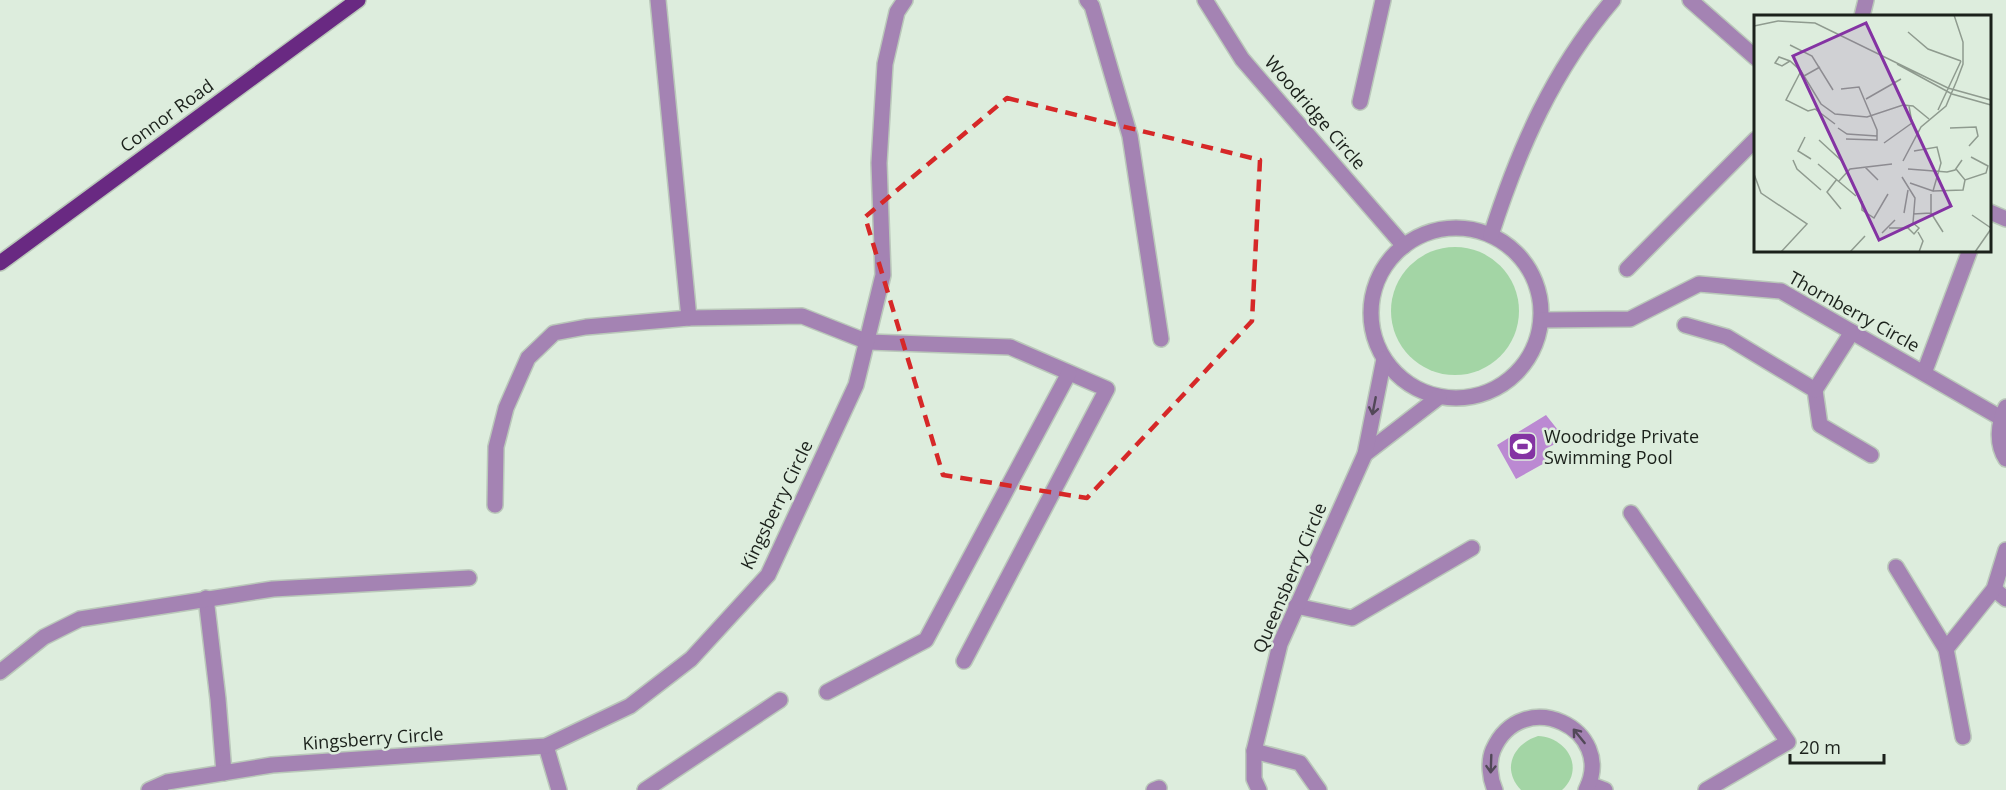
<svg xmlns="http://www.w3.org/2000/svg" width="2006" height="790" font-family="'Open Sans',sans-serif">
<rect width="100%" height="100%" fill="#ddeddd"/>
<g fill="#a3d5a5">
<circle cx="1455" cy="311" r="64"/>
<path d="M1538,736C1566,737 1586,768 1562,790H1521C1501,769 1513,744 1538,736Z"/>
</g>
<path fill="#bb89d2" d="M1546,415L1565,439L1545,449L1550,460L1516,479L1497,445Z"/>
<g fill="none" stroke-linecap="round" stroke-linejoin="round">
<defs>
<g id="minor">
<path d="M658,0L689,318"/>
<path d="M1087,0L1092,6L1130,136L1161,339"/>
<path d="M1205,0L1242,59L1404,246"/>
<path d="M1690,0L1756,58"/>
<path d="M1862,16L1866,0"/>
<path d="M1360,102L1383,0"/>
<path d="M1990,212L2006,219"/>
<circle cx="1456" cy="313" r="85"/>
<path d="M1491,235C1519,148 1553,70 1613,0"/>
<path d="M1627,269L1756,139"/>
<path d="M1541,320L1630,319L1699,284L1781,291L2001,418"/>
<path d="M1685,325L1727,337L1815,390L1820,425L1871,455"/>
<path d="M1924,373L1970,250"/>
<path d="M1815,390L1852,332"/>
<path d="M2006,407C1998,423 1996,444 2006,459"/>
<path d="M1365,454L1439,397"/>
<path d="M495,505L496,447L506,408L528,358L554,333L586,327L689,318L802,316L868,342L1010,347L1107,389L964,661"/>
<path d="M1631,513L1788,742L1706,790"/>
<path d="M1896,567L1946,649L1963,737"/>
<path d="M1994,589L2006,599"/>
<path d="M206,598L218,699L224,773"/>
<path d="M1296,606L1352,618L1472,548"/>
<path d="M1946,649L1994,589L2006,550"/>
<path d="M0,672L44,637L80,619L273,589L469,578"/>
<path d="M827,692L926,640L1069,373"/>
<path d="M546,746L559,790"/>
<path d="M1254,751L1300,763L1319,790"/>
<path d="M1589,784L1605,790"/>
<path d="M149,790L167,782L272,765L546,746L630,706L691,659L768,575L856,385L883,275L879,163L885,64L897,12L905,0"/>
<path d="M645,790L780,700"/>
<path d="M1154,790L1159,788"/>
<path d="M1259,790L1254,779V751L1280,644L1365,454L1384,359"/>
<path d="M1495,790C1490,779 1488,762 1493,750C1522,684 1617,729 1586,790"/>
</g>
<path id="major" d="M0,263L358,0"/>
</defs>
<use href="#minor" stroke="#bac8ba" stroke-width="18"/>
<use href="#major" stroke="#bac8ba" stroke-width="18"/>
<use href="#minor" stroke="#a483b3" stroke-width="15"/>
<use href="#major" stroke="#692982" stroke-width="15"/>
</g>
<defs><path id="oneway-shaft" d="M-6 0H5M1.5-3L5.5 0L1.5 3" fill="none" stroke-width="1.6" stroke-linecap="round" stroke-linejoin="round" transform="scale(1.5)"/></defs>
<g stroke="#524858">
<use href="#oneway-shaft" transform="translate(1374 406) rotate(101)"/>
<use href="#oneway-shaft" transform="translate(1579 736) rotate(-129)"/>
<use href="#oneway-shaft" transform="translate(1491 764) rotate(92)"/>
</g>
<path fill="none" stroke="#d62828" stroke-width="4.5" stroke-dasharray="12 8" stroke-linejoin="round" d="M1007,98L1260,160L1252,321L1087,498L943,475L865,217Z"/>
<defs>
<symbol id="stadium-square" viewBox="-11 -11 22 22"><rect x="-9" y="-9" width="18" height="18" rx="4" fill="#8433a3" stroke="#ddeddd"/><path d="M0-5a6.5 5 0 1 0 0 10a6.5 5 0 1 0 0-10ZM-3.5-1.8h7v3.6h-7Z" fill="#fff"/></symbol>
</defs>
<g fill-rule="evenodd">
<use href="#stadium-square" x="1506" y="430" width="33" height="33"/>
</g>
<g text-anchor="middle" stroke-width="5" stroke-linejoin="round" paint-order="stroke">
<g font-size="18" fill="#1b211b" stroke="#ddeddd">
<text transform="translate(1315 113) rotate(49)" y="6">Woodridge Circle</text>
<text transform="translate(167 116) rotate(-36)" y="6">Connor Road</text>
<text transform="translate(1854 312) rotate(29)" y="6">Thornberry Circle</text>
<text transform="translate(777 505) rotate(-64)" y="6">Kingsberry Circle</text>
<text transform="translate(1290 578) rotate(-67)" y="6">Queensberry Circle</text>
<text transform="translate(373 739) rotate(-4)" y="6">Kingsberry Circle</text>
</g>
<g font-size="18" fill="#1b211b" stroke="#ddeddd" text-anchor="start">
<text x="1544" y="443">Woodridge Private<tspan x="1544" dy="21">Swimming Pool</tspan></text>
</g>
</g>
<g transform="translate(1754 15)">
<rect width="237" height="237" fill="#ddeddd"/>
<path fill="none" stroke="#8f9b8f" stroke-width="1.5" d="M0,11L24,6L61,8L194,73L237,85M154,17L174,34L207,46M36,30L58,41L79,75M36,46L28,51L21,48L25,42L36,46L47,56L67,89L81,99L113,102L149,90L159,91L175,104M143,49L198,79L237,90M47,56L32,85L54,96L61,94L81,109M50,61L66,52M87,74L105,72L123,115V125L92,124M112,84L147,64M184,95L207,46M84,113L93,119L123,121M196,113L222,112L224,121L215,131M51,122L44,136L57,144M65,125L89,147M130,128L158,108L155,91M39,145L43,154L67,175M149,146L167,112L192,91L203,65L209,49V27L200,0M64,149L102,181M111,152L124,165M154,154L193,157L201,155L208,145M202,154L211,165L232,158L234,151L217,142M0,159L7,178L53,209L27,237M148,162L161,183L159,208L154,213L160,219L165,213L159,208M83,164L73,177L87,194M85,166L96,154L138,149M156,168L179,176L187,148L183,132L160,136M179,176L209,175L211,165M108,186V195L120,203L134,179M150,198L154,175M177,198L189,217M159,199L177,198V179M218,200L237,213M135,213H154M164,217L169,226L165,237M128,218L141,205M96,237L111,221M221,237L237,214"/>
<path fill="#8433a3" fill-opacity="0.15" stroke="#8433a3" stroke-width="3" d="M112,8L197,191L125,225L39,41Z"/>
<rect width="237" height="237" fill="none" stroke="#1b211b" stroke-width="3"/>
</g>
<path d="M1790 754v9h94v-9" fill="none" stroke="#1b211b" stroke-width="3"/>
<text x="1799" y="754" font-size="18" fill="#1b211b" stroke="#ddeddd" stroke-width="4.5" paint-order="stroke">20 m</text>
</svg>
